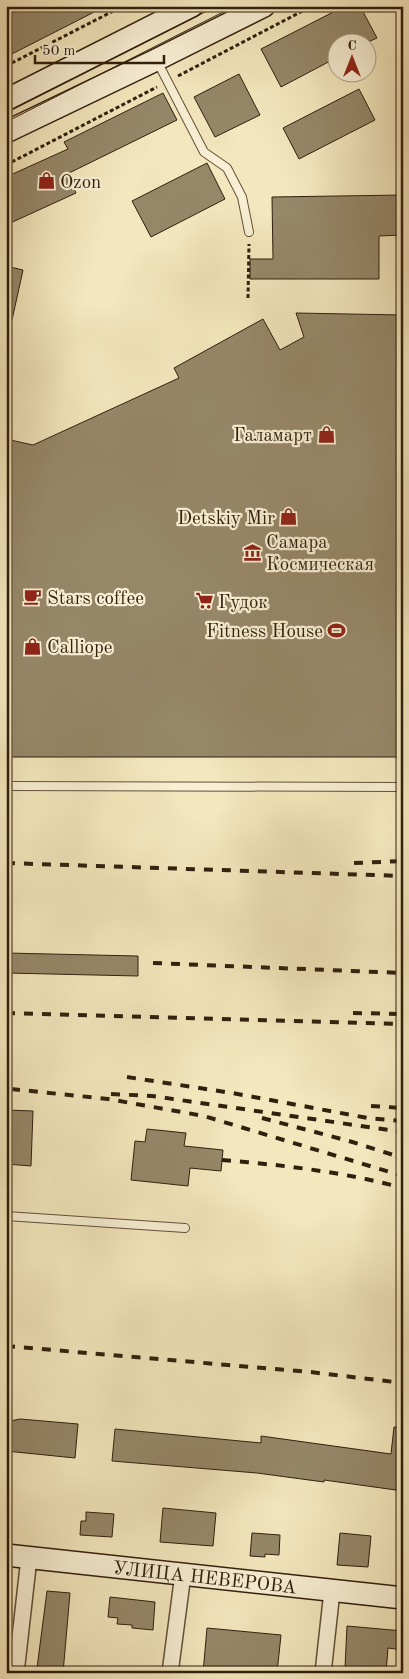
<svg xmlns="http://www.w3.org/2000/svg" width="409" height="1679" font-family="'Old Standard TT',serif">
<rect width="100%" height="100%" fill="#f4e7bd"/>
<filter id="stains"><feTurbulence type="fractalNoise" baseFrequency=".004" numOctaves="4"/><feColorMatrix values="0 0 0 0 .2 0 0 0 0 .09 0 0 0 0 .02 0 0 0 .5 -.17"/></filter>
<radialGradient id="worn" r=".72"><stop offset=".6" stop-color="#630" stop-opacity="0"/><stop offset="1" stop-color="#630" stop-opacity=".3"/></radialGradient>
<g fill="#968769" stroke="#311f0d">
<path d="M25,6H106L6,57V16Z"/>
<path d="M345,6H360L377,38L368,42H336V58L281,87L261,49Z"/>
<path d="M239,74L260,115L215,137L194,97Z"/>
<path d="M359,89L375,120L299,159L283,128Z"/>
<path d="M163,93L177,120L67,174L76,193L6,225V177L68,149L64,142Z"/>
<path d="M207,163L225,199L151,237L132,201Z"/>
<path d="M403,195V235L379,236V279H250V259H273L272,197Z"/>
<path d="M6,266L23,270L12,320L6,319Z"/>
<path d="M296,313L403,315V757H6V439L33,445L179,378L174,368L263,319L280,350L304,337Z"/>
<path d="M6,953L138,956V976L6,973Z"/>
<path d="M6,1110L33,1111L31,1166L6,1164Z"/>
<path d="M147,1129L186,1133L184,1146L223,1150L221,1171L190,1168L188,1186L131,1180L135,1141L145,1142Z"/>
<path d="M20,1419L78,1424L75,1458L6,1451V1422Z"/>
<path d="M394,1427L403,1428V1491L324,1480V1482L257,1473L112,1461L115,1429L261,1443V1436L391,1454Z"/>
<path d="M163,1508L216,1513L213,1546L160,1542Z"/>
<path d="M86,1512L114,1514L112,1537L80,1535L81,1521H86Z"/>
<path d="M252,1533L280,1535L279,1555L265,1554V1557L250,1556Z"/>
<path d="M340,1533L371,1536L368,1567L337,1565Z"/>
<path d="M47,1591L70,1593L63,1673H49L50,1670L37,1668Z"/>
<path d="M110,1597L155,1602L153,1630L132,1628V1625L117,1624L118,1618L108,1617Z"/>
<path d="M347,1626L403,1631V1650L388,1648L386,1673H362L363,1670L345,1668Z"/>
<path d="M207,1628L281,1635L277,1673H203Z"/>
</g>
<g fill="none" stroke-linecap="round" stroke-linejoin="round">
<defs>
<g id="lane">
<path d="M157,61L204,152L227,168L242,197L249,232"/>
<path d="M6,786L403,787"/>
<path d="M6,1216L185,1228"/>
</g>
<g id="street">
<path d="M16,1673L29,1558"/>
<path d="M170,1673L183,1574"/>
<path d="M323,1673L332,1591"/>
</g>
<g id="secondary">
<path d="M6,100L192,6"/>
<path d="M6,132L156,60L264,6"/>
<path id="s1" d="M6,1555L403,1598"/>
</g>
</defs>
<use href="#lane" stroke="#625139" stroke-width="10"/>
<use href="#street" stroke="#625139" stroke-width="18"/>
<use href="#secondary" stroke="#311f0d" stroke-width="24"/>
<g stroke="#311f0d" stroke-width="3" stroke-dasharray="4 2.5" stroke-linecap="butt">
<path d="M6,66L123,6"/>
<path d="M178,76L312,6"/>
<path d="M6,165L157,87"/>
<path d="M248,298L249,244"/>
</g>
<use href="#lane" stroke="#f8efd4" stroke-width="8"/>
<use href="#street" stroke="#f8efd4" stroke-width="15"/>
<use href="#secondary" stroke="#f8efd4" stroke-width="21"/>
<g stroke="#311f0d" stroke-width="1">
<path d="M6,112L217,6"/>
<path d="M6,122L235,6"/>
</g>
<g stroke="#311f0d" stroke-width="4" stroke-dasharray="9 9" stroke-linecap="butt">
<path d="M6,863L403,876"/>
<path d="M354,863L403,861"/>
<path d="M153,963L403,973"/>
<path d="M397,983H403"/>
<path d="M6,1013L403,1024"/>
<path d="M353,1013L403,1014"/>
<path d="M127,1077L232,1093L368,1118L403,1121"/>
<path d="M11,1089L108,1099L204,1116L403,1176"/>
<path d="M111,1094L152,1096L403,1132"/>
<path d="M371,1106L403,1108"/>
<path d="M262,1118L349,1141L403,1158"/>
<path d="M222,1160C283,1165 344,1172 403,1188"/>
<path d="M6,1346L310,1372L403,1383"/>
</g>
</g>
<defs>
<symbol id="shop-bare" viewBox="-9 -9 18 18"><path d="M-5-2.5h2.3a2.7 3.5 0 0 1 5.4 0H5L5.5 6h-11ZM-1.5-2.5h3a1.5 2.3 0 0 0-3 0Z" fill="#8f2418" stroke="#f8efd4" stroke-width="2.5" paint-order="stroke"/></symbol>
<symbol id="museum-bare" viewBox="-9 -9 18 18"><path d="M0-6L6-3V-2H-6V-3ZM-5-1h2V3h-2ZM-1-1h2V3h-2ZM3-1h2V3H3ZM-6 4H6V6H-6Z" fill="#8f2418" stroke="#f8efd4" stroke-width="2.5" paint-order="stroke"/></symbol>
<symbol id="cafe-bare" viewBox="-9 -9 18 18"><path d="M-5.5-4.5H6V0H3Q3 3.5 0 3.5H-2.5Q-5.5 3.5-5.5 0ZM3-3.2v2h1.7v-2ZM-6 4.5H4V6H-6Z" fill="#8f2418" stroke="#f8efd4" stroke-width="2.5" paint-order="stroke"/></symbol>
<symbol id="supermarket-bare" viewBox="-9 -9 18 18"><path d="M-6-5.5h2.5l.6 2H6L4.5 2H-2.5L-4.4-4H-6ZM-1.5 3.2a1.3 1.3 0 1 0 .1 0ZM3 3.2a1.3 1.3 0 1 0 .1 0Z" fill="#8f2418" stroke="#f8efd4" stroke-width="2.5" paint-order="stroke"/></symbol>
<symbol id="stadium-bare" viewBox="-9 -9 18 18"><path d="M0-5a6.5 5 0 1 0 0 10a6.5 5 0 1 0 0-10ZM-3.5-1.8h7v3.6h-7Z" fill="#8f2418" stroke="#f8efd4" stroke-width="2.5" paint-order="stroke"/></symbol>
</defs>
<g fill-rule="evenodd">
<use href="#shop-bare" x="34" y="168" width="25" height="25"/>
<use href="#shop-bare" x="314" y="422" width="25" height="25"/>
<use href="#shop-bare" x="276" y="504" width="25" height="25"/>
<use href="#museum-bare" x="240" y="540" width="25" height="25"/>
<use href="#cafe-bare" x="20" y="584" width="25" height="25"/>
<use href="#supermarket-bare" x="192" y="588" width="25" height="25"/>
<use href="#stadium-bare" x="324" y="618" width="25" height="25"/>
<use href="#shop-bare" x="20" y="634" width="25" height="25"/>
</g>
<g text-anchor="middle" stroke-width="4.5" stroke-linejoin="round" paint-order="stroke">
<g font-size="19" fill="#311f0d" stroke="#f8efd4" text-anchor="start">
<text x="60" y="188">Ozon</text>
<text x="312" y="441" text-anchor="end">Галамарт</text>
<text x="275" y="524" text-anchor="end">Detskiy Mir</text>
<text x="266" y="548">Самара<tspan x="266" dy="22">Космическая</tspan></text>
<text x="47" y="604">Stars coffee</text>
<text x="218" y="608">Гудок</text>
<text x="323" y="637" text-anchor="end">Fitness House</text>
<text x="47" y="653">Calliope</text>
</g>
<g font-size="19" fill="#311f0d" stroke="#f8efd4">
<text dy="7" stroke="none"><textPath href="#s1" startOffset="200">УЛИЦА НЕВЕРОВА</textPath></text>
</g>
</g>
<rect width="409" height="1679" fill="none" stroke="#f4e7bd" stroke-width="25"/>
<rect x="8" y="8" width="394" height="1664" fill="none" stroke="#311f0d" stroke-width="2.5"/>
<rect x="12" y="12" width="384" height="1654" fill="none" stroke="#311f0d"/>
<g transform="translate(352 58)"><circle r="24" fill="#f8efd4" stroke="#a89c84"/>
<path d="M0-4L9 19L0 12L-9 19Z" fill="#8f2418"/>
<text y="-8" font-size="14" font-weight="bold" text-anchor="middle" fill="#311f0d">С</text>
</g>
<path d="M35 55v8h129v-8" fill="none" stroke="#311f0d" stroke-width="2.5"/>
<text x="42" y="55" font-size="15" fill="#311f0d" stroke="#f8efd4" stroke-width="4" paint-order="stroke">50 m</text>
<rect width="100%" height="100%" filter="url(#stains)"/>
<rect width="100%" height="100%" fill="url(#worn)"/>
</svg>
